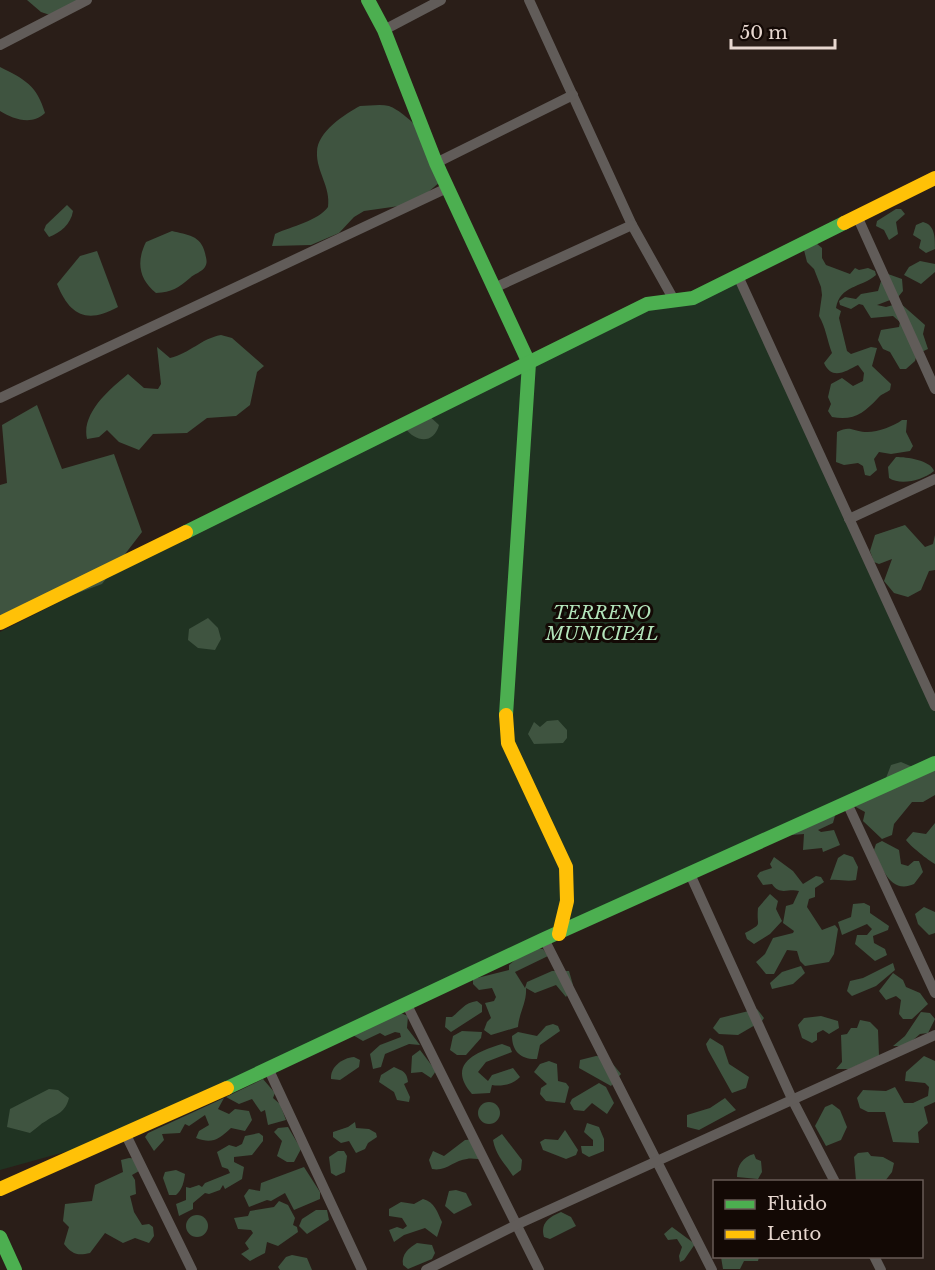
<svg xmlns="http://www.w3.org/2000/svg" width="935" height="1270" font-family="'Libre Baskerville',serif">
<rect width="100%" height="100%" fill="#2a1e18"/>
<path fill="#203322" d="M736,282L935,707V762L126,1135L0,1170V632L647,304Z"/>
<g fill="#3f5440">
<path d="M27,0H86C74,8 62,7 50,15L41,12Z"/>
<path d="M0,67C24,79 37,85 45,113C32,126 13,119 0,111Z"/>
<path d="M360,106C369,106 380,104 389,106C407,112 449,156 447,176L427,193L399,206L364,211L354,217L339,233L311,245L272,246L275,234C292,226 318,221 328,207C331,187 316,171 317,152C317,132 345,114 360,106Z"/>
<path d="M67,205L73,211C71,224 60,233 49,237L44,230L46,225Z"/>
<path d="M896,209H901L905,214L896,222L898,234L889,240L884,230L876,226L877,221Z"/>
<path d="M923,222C935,225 935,237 935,249L926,253L919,248L921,240L913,235L916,225Z"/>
<path d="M172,231C187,235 201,235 205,253C206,258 208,262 205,267C202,272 194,274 190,278C178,288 172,292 156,293C139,279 136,262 146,242Z"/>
<path d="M816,243L822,248V258L826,265L850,274L855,268L859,270L868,268L875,271L876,275C861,288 840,285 836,308L841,311L839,318L847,351L851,354L871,347L877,348L872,366L891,384L890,390C886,393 881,394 878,398C864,413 854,421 832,417L828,411L831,404L828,397L831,384L842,378L853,386L863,381L864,373L858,365C846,371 832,381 824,363L832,353C827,340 826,328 819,316L822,295L821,287L814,269L807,262L804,250Z"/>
<path d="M97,251L118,307C87,324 70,316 57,284L80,256Z"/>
<path d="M920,261L935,264V272L921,284L904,275L909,267Z"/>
<path d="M888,274L902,279L903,291L898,297L877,305L886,307L900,303L925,325L923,334L928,349L917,354L915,361L906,369H900L890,352L883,349L878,340L881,330L899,327L900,322L893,316L871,318L863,305L859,304L851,309L840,305L839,301L845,297L856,299L861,294L878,291L882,278Z"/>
<path d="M221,335L232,338L264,366L257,372L250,405L236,416L207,418L187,433L153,434L139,450L119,442L107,430L99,437L87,439C81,413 110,389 128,374L144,388L158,389L161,384L157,347L170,358C191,353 200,339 221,335Z"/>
<path d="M37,405L62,469L114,454L142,532L102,584L0,622V485L7,483L2,425Z"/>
<path d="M427,414L439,425C434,444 416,443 405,428Z"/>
<path d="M902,420H907L906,432L913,446L910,451L891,454L879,452L874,459L877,470L870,476L865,475L863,466L858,463L844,465L836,462L837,432C850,425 853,431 865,432C876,433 894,426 902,420Z"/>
<path d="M896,457C907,457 930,460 934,471C923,480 901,486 889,478L888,467Z"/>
<path d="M905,525L925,547L933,544L935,535V570L929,571L921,590L908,597L894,593L884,581L892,559L879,564L874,562L870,551L875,535Z"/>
<path d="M208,618L218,628L221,639L215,650L198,648L188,640L189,629Z"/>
<path d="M558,720L567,730V738L563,743L534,744L528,734L534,722L540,727L547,721Z"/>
<path d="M935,759V795L923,802H912L894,824L892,835L882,839L863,821L865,812L854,806L886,778L891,765L901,762L915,768Z"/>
<path d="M836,812L833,823L818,830L821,832L834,830L840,845L823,852L822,848L803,850L804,834L791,835Z"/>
<path d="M935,823V864C929,861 909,845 906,840L913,832L926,834Z"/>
<path d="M882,841L899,850L901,864L908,866L914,861H919L923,872L914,884C890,895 881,866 874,850L876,844Z"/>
<path d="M844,854L853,857L858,867L856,880C846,882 840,879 830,880L838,858Z"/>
<path d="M774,857L793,871L803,884L816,876L821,877L824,882L815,888V897L809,899L807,907L822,930L835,925L838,929L834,954L829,962L805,966L800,961L797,951L787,950L774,974H766L756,962L765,954L773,938L793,933L794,931L783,923L786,906L793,904L799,891C788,888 780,896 772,884L763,885L757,876L760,872L772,868L770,864Z"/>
<path d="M770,894L778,901L776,909L782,921L770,934L754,944L747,939L745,933C764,922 756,928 758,908Z"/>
<path d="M864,903L870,906V913L889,926L888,930L873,936L874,943L885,949L887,955L875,961L855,944L857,935H867L872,929L867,924L842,935L838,922L851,917L853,904Z"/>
<path d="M924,907L935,912V933L929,935L918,924L915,914Z"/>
<path d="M535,948L543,949L548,956L515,972L525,988L527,982L552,971H569L573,985L566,997L556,985L535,993L526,988C527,1002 519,1013 518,1027L491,1035L484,1030L487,1022L491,1018L485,1003L494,1001L496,997L492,988L479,990L473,984V979L509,970V965L521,955Z"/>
<path d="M893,963L895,970L876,986L852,996L847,991L850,981L863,978Z"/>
<path d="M801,966L805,973L793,984L772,989L770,983L782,972Z"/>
<path d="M893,973L903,980L906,987L920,993L928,1004L912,1019H903L899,1014L901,1000L896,996L886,1000L879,991Z"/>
<path d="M477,1001L482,1005V1012L451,1032L445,1027L446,1017H452C461,1010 464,1003 477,1001Z"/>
<path d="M757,1009L764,1018L762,1021L738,1035L719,1034L713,1028L720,1018Z"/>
<path d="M398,1012L408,1016L407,1028L420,1045L409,1044L385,1054L381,1067L373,1069L370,1054L380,1045L401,1037L400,1033L395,1032L385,1036L380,1033L363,1041L351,1034Z"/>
<path d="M921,1012L930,1013L935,1019L928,1033L920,1034L906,1046H893L905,1036Z"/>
<path d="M821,1016L838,1021L839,1028L829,1034L823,1030L817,1033V1040L812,1043L802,1038L798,1025L804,1018Z"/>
<path d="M860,1020L870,1022L878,1030L879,1056L849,1069H836L842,1062L841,1035L847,1034L851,1028H857Z"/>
<path d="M553,1024L558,1026L560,1031L540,1045L537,1059C522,1060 512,1052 512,1036L518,1032L537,1036L546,1026Z"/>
<path d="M462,1031L482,1032L481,1038L466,1055H457L450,1050L453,1036Z"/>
<path d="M710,1038L723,1046L729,1064L749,1077L746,1088L732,1093L708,1050L706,1044Z"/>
<path d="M502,1044L510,1047L512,1052L486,1062L478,1072L488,1081L492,1075L513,1068L520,1077C514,1084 501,1087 492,1085L490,1093L472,1094C446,1064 476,1052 502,1044Z"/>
<path d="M420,1050L436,1071L431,1078L422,1072L411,1073L412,1056Z"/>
<path d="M596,1056L607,1057L621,1074L611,1086L579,1068L580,1060Z"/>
<path d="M924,1056L935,1061V1102L924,1107L928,1123L918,1132L919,1143L893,1142L885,1112H868L860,1108L857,1098L863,1090L886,1091L895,1087L904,1103H913L928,1096L929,1087L925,1083L905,1081L906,1072Z"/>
<path d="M354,1057L360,1060L359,1067L340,1080L331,1079C330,1067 342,1058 354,1057Z"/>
<path d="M549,1061L557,1064L558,1081L566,1083L569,1087L565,1103L546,1101L540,1094L541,1088L547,1084L534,1072L540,1064Z"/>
<path d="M394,1067C403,1071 407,1072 408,1082L404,1084L410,1097L409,1102L397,1100L394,1092L379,1082L381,1075Z"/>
<path d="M263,1079L275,1093L273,1098L280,1104L286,1120L268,1125L265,1110L261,1112L252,1099L239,1104L226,1097Z"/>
<path d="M599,1083L606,1087L614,1103L607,1114L592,1103L584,1111L574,1110L570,1103L572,1099Z"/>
<path d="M49,1089L58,1090L69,1098C65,1113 58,1113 46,1121C40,1124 36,1129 30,1133L7,1127L10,1109Z"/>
<path d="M224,1098L218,1109L229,1114L235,1109L249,1111L252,1120L245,1131L231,1128C218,1140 212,1144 196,1138L199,1131L209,1125L205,1115L189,1126L185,1124L180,1133L162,1134L164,1140L154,1151L145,1137L148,1133Z"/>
<path d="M725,1098L736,1110L699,1130L687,1127V1115L710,1108Z"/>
<circle cx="489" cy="1113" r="11"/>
<path d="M832,1104L840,1110L847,1127L841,1140L826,1146L815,1126L825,1107Z"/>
<path d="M355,1122L356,1128L369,1129L376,1133L377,1137L368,1143L365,1149L356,1153L349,1141L341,1143L333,1137V1132L348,1127Z"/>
<path d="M587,1123L599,1127L604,1139V1151L589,1157L582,1153L581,1146H593V1140L584,1132Z"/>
<path d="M288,1127L301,1149L294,1162H287L277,1156L282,1141L274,1132L278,1128Z"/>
<path d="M565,1130L578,1150L576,1155L566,1159L543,1150L540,1142L545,1139L558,1140Z"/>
<path d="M259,1133L263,1136V1141L252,1155L234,1157V1162L244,1167L242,1179L225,1189L223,1185L220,1190L209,1194L205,1193L193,1203V1209L179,1216L176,1204L186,1200V1187L190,1188L199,1185L202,1187L205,1183L230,1173L228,1169L222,1167L217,1152L229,1145L236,1147L242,1144L245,1136Z"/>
<path d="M502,1134L522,1160L521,1170L513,1176C504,1162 496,1156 493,1140Z"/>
<path d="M478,1139L484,1151L478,1159C474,1159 471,1158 467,1159C454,1160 446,1172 432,1169L429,1160L433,1151L444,1156L465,1140Z"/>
<path d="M338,1151H344L347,1156L345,1172L336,1176L331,1173L329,1157Z"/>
<path d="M868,1152L871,1156L883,1157L894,1163L892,1172L885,1181H856L854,1157L858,1153Z"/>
<path d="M754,1154L756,1159L761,1161L762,1172L758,1179L737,1177C737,1165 743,1157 754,1154Z"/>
<path d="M129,1158L141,1159L139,1171L132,1175L135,1180L136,1194L130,1196L134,1212L142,1225L149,1224L153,1227L154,1236L149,1243L135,1238L123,1243L105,1233L90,1253C77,1256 72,1254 64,1244L69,1227L63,1221L65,1204L92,1201L95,1185L123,1172L121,1160Z"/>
<path d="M304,1167L320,1192V1199L294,1210L285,1193L271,1201L267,1200L249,1207L244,1196L249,1189L260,1191L261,1183Z"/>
<path d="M176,1170L185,1174C184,1182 182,1190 176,1195H169L163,1178L165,1172Z"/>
<path d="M456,1190L466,1193L472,1205L454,1214L445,1206L449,1191Z"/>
<path d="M423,1199C435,1202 437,1212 442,1222L437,1237L425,1228L404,1235L394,1242L389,1230L397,1227L403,1229L407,1226L402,1218L389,1216V1209L401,1202L414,1204Z"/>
<path d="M279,1201L288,1205L295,1218L293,1225L297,1227L298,1232L278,1246L267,1242L265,1253L250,1261L241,1254L249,1249L245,1243L253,1233L251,1230L238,1229L234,1218L248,1216L250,1211L274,1207Z"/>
<path d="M316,1210H327L329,1220L307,1234L299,1226L302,1219Z"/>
<path d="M561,1212L571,1217L576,1226L550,1239L544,1237C540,1223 549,1217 561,1212Z"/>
<circle cx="197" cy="1226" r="11"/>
<path d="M672,1227L695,1244L684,1260L680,1262L679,1256L682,1247L677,1239L668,1240L664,1234Z"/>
<path d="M417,1243L432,1245L435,1253L432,1259L408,1269L403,1265C401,1254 409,1248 417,1243Z"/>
<path d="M292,1255L307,1258L312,1270H280L278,1267L286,1257Z"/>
<path d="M721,1257V1256L759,1257L758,1261H744L740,1269H723Z"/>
</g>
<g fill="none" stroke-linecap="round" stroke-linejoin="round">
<g stroke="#615c59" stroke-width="10">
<path d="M529,0L632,225L674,300"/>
<path d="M384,30L441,0"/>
<path d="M0,45L87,0"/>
<path d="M436,163L573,95"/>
<path d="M857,216L935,389"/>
<path d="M738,276L935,706"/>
<path d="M494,288L632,225"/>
<path d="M0,398L447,188"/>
<path d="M849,519L935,479"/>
<path d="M847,803L935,993"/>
<path d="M690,874L793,1101L835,1182"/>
<path d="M544,939L712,1270"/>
<path d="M407,1005L539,1270"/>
<path d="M268,1068L362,1270"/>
<path d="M126,1135L192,1270"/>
<path d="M874,1256L881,1270"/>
<path d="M426,1270L516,1225L935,1035"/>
</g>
<g stroke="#4caf50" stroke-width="14">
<path d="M368,0L384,30L436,163L529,363L506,715"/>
<path d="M186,532L647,304L693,298L844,223"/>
<path d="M227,1088L544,939L935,763"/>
<path d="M0,1237L15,1270"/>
</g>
<g stroke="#ffc107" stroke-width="14">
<path d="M844,223L935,178"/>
<path d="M0,623L186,532"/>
<path d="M506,715L508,743L566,867L567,901L559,934"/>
<path d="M0,1189L227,1088"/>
</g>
</g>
<g text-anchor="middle" stroke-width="6" stroke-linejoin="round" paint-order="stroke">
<g font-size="18" font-style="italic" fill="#b3e5bb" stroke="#130905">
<text x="602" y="619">TERRENO<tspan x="602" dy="21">MUNICIPAL</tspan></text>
</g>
</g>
<rect x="713" y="1180" width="210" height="78" fill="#130905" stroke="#685b56" stroke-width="1.5"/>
<rect x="725" y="1200" width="30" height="9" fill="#4caf50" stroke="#685b56" stroke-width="1.5"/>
<text x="767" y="1210" font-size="18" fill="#e7d7cf">Fluido</text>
<rect x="725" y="1230" width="30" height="9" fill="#ffc107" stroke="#685b56" stroke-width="1.5"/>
<text x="767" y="1240" font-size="18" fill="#e7d7cf">Lento</text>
<path d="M731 39v9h104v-9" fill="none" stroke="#e7d7cf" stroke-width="3"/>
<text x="740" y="39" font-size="18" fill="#e7d7cf" stroke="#130905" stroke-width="4.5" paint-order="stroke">50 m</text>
</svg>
